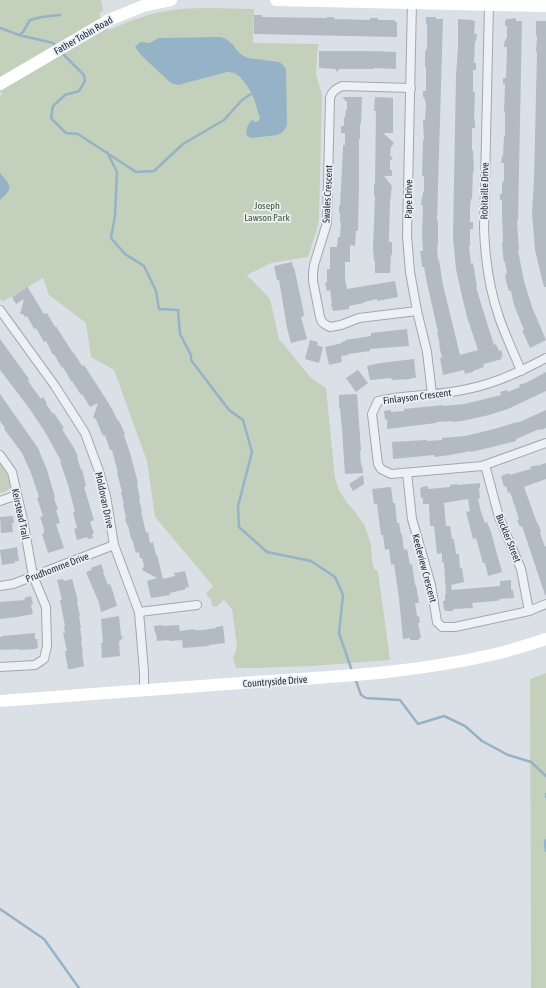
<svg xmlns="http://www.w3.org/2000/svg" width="546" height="988" font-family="'Asap Condensed',sans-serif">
<rect width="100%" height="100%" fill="#dbe0e6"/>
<g fill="#c3d0bc">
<path d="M0,0H101L103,11L99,14L109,30C128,22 146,14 167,11C196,6 225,9 254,9L253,43L318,44L316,74L322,95L319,219L317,229L308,257L271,263L247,275L270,299L279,339L311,378L326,388L335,478L339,490L347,503L352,508L364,524L371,544L372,560L374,569L378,571L390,660L312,666L254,668H236L233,658L237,647L232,609L224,600L216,607L212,606L211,600L206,594L213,586L155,517L147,461L114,370L91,357L86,323L49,295L43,278L2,302L0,299V96L2,94L0,91Z"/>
<path d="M0,462L11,482C11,489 7,492 0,493Z"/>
<path d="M546,673V988H531L530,679Z"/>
</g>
<g fill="#95b2c7">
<path d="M220,37C236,41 234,53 248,58L279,62L282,64L286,69L287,125C285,130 282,133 277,135L251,138L247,136C245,130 248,124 252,120L255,122L259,121L260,117C257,112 257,107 255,102C253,93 242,76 234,73C231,72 230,72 227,72L178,85L171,83L142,56L135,47L140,42L149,43L159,38Z"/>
<path d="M0,173C11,186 14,188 0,200Z"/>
</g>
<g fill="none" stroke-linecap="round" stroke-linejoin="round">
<g stroke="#95b2c7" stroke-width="2.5">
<path d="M0,28L19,35L53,43L56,46"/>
<path d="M19,35L23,32L30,20L42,17L60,15"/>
<path d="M62,53L84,75L85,81L79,91L65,95L53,106L51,118L66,133L78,134L136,172L154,171L183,144L224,120L242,100L251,94"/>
<path d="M107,152L117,172L115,216L111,238L125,254L144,266L156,291L159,309L178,310L180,334L191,355V360L229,410L243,420L252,452L238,506L239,527L267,552L311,561L335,577L343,595L339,633L352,671"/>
<path d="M355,678L361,695L366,698L400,700L418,724L444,716L465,726L482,741L508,755L531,762L546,776"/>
<path d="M546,794V797"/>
<path d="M546,840L545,842L546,851"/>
<path d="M0,909L44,939L79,988"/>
</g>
</g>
<g fill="#b2bac3">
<path d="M254,15H262V17L327,18V17H334V19L370,20V18H378V20H395V22H397V37L254,34Z"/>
<path d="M426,17H436V19H443L437,221H438V245L437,246L438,260H439L443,285L460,355L478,350L467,317L461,292L456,269L453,237L456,76L458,47V19L473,20V21H475L474,34H477L476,41H475L474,63H476V70H473V92H475L474,121H475V128H472V150H473L474,171H473L472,199H471L470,206V222H473V229H470V246H469L471,264L473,263L477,287H476L482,307L494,345L496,344L499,351L501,350L503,356L501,357L502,359L484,364L483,365L484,367L473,371V372L465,374L464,370L443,375L440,358H442L439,345H440L437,332H438L427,283L424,267H422L421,258L420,251H423L422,233L423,205H421L422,196H423V192H424V176H422L423,140H424L423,120H425L426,104L424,97H423V91H426V67H425V51H426L427,47V24H426Z"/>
<path d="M516,18V21H522L518,221H517L519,250H518L524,281L532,307L546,340L530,348L522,330H524L514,305L511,291H509L506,281L505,274H507L505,262H504L503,256L502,242H503L502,216V200H500V194H502V183H503L504,179V163H501L502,156H503L504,136H505V112H504L505,84H503V78H506L507,47H504L505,40H506V38H507V26H505V21L507,19Z"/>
<path d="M536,21H546V287H544L540,271L535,250L532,213L534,180L537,52H536L537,36H536Z"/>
<path d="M319,51H367L396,52V69L374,68V69H339L337,72L335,69L319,68Z"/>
<path d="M342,97H362L361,124H360V139H359V184L358,231H356L355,246L350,245V262H345V279L347,289L395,281L398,297L377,301V299L364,302V303L349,306V309L333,311L331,304H332L330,290L327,291L325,283L327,282V269H330V247H337L338,237H340L341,223H340V213H339V206H340L343,147V145H345V133H341V126H344V118L345,117L346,110H347V102Z"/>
<path d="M375,97L393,98V133H383L394,143L391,147L390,156L393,158L390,161V170H392V176H384L392,186L390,203L389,236V242H392V255H391L390,273H375V261H374L373,248L375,196H374V184H375L376,111H374Z"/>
<path d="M292,262L293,267H294L303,309L304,316L301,317L307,339L291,343L287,328L279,280H277L274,266Z"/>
<path d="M27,286L44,314L47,313L55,327L56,326L59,331L73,353H74L82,366L84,365L104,396L112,409L118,421H119L125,434L124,435L130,453L138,483H137L140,499H139L142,511H141L146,533L148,532L150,543L153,542L156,555H157L163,579L175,576L174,573L185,571L189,587L185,588L186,589L170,593V595L151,598L147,581L157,578L142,570L144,566L142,558H140L139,552L136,553L132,539H131L128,525H127L125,519L126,518L123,504H124L121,493L122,492L117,473H118L112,450H110L105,435L104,436L102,434L96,419L93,418L98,403L90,407L82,394L81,395L72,381H71L63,367L62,368L54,354L53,355L46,341L44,342L36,328L34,329L27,316L25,317L23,314H20L24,299L16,304L12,297L26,288Z"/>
<path d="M407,329L409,346L370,349V351L348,354L349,355L341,356L342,362L329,365L325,347L342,343V342L346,341L345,340L371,336V333Z"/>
<path d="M0,339L29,379L28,381L33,388L41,399L43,397L47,403L46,404L53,414L54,413L64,428L62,429L74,448L78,457H77L81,470L82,469L86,486L84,487L94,520L90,522L94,534H92L93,538L88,539L87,537L77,540L74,529L77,528L73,513L75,512L68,485L60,461H61L45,432L29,408L0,370Z"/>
<path d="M310,340L318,342L317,345L323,347L319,363L305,359Z"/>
<path d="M414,359L416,378H411V379L392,380L391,378L370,380L367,366L380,363Z"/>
<path d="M358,370L368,383L356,392L346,378Z"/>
<path d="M546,372V391L508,409L489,415L462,421L452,422V421L436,422V423L387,429V419L385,420L384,411L391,410V412L404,411V409L424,407L443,405V406L464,404L485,399L501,395L500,392L507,390L508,392L520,387L519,385L525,383H526Z"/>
<path d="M0,394L38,448L47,470L55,497L54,498L58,510H56L60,523L56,524L64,548L61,549L48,553L42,534L44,533V529L40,517L43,516L37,498L39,497L31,473L22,453L4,429L5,428L0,421Z"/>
<path d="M357,394L361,451H360L361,465H362L363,473L345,474L342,429L340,408H339V395Z"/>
<path d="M546,410V428L541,430V429L537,430L516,439V441L484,449L471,452V451L450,455L435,457L434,455L393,459L392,442L427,440V441L442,440V438L465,436L494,429L517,422V423Z"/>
<path d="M546,463V479L524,487L537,523H538L541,532L540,533L545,547L546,546V595H545L522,526L520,527L517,520L519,519L510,492L508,493L506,486L504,487L501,476L509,473V475L531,469L530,467L537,465V466Z"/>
<path d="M363,475L364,484L353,491L349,484Z"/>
<path d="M480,483V488L479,489L480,498L478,499L481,512L485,523L487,522L491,532L502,572L488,576L485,563H483L476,538L473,539L470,527L466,512L470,511L468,499L444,503L446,526H450L452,539H454L456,554H459L460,568H462L464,582L451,585L452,590L500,586V581L511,580V590H513L514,598L499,599L500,600L496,601L472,603L473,608L453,609V611H447L444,610L443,601H445V594H446L444,562L442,563V553L437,554L434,526H430L429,504H423V498H421L420,489L422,487L428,486V489L450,487V485L457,484L458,485Z"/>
<path d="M391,487L393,503H395L397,523H399L401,534H402L404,550L407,549L410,565L412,564L415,585H416L419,603H415L417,616H419L420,623H418L421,637L418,640H410V638L403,639L399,598L394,564L391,565L389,549L385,550L383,535H381L377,504H374L372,489Z"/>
<path d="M13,516L14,523H12L13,532L1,533L0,517Z"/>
<path d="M17,547L19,561H15V563L2,565L0,550Z"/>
<path d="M101,564L104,572H103L108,585L110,584L112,589L117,606L101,612L99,603L86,572L92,570L91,568Z"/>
<path d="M63,579L64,581L72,579L78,601L77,602L80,616H79L81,628H80L82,641H81L83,653H82L84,666L72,669H68L65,651H67L63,633H65L64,626H65L60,600H62L57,580Z"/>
<path d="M31,596L33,604L31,605L33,614L17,617L0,619V602L25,600L24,598Z"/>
<path d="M119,616L121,635L123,637L119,642L120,656L102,658L101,643H103L101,619Z"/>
<path d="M163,625V626L179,625L180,631L194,629V630H203L216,628V627L223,626L225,643L209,645V646L183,648L182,640L169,641V640L157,641L156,633H155L154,626Z"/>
<path d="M35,633V639H37L38,647L36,649L19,650V649L3,650V649L0,650V637H2V636Z"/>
</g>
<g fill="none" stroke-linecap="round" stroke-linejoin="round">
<defs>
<g id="street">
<path d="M412,2L407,236L410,272L417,311L427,352L432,394"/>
<path d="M489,5L484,228C485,258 489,288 499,317C505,335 514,353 521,371"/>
<path d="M411,88L342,86C336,89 332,91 330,98L327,223L314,265L313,274V281L320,317L322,322L326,325L330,327L341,325L359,318L417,311"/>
<path d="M0,310L55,386L85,433L99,471L106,496L114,545L139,612L144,672V690"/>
<path d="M546,358C514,375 487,387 451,392C427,396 402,395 378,401L372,414L378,464L381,469L391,474L482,466L546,443"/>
<path d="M0,455L12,472L23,520L33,576L46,607L47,646L44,659L35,665L0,667"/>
<path d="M485,465L499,517L521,569L529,611"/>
<path d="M407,473L412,519L431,585L437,622L442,627H455L529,611L546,604"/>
<path d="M0,501L17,495"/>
<path d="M0,586L13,584L114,545"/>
<path d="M139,612L197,605"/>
</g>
</defs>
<use href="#street" stroke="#a1a7b0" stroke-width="10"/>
<use href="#street" stroke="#eef1f4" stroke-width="8"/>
<g stroke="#fff" stroke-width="12">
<path d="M276,0L546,6"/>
<path d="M0,84L111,19L146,5L171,0"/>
<path d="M0,701C80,695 161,689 241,683C325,677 409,674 491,655C509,651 528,645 546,639"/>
</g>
</g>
<g text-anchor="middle" stroke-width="3.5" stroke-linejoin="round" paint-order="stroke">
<g font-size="10" fill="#252f3c" stroke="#eaeff4">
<text transform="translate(83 35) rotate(-30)" y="4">Father Tobin Road</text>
<text transform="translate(484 191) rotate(-89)" y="4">Robitaille Drive</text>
<text transform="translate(327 194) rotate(-87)" y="4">Swales Crescent</text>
<text transform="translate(408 199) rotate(-89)" y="4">Pape Drive</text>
<text transform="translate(417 396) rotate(-7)" y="4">Finlayson Crescent</text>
<text transform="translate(105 500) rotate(78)" y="4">Moldovan Drive</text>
<text transform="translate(21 514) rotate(78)" y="4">Keirstead Trail</text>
<text transform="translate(509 538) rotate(68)" y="4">Buckler Street</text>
<text transform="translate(57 567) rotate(-21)" y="4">Prudhomme Drive</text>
<text transform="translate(425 568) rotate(75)" y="4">Keeleview Crescent</text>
<text transform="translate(275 681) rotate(-4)" y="4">Countryside Drive</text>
</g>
<g font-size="10" fill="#3d5832" stroke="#eaeff4">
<text x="267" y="209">Joseph<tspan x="267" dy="12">Lawson Park</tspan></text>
</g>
</g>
</svg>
